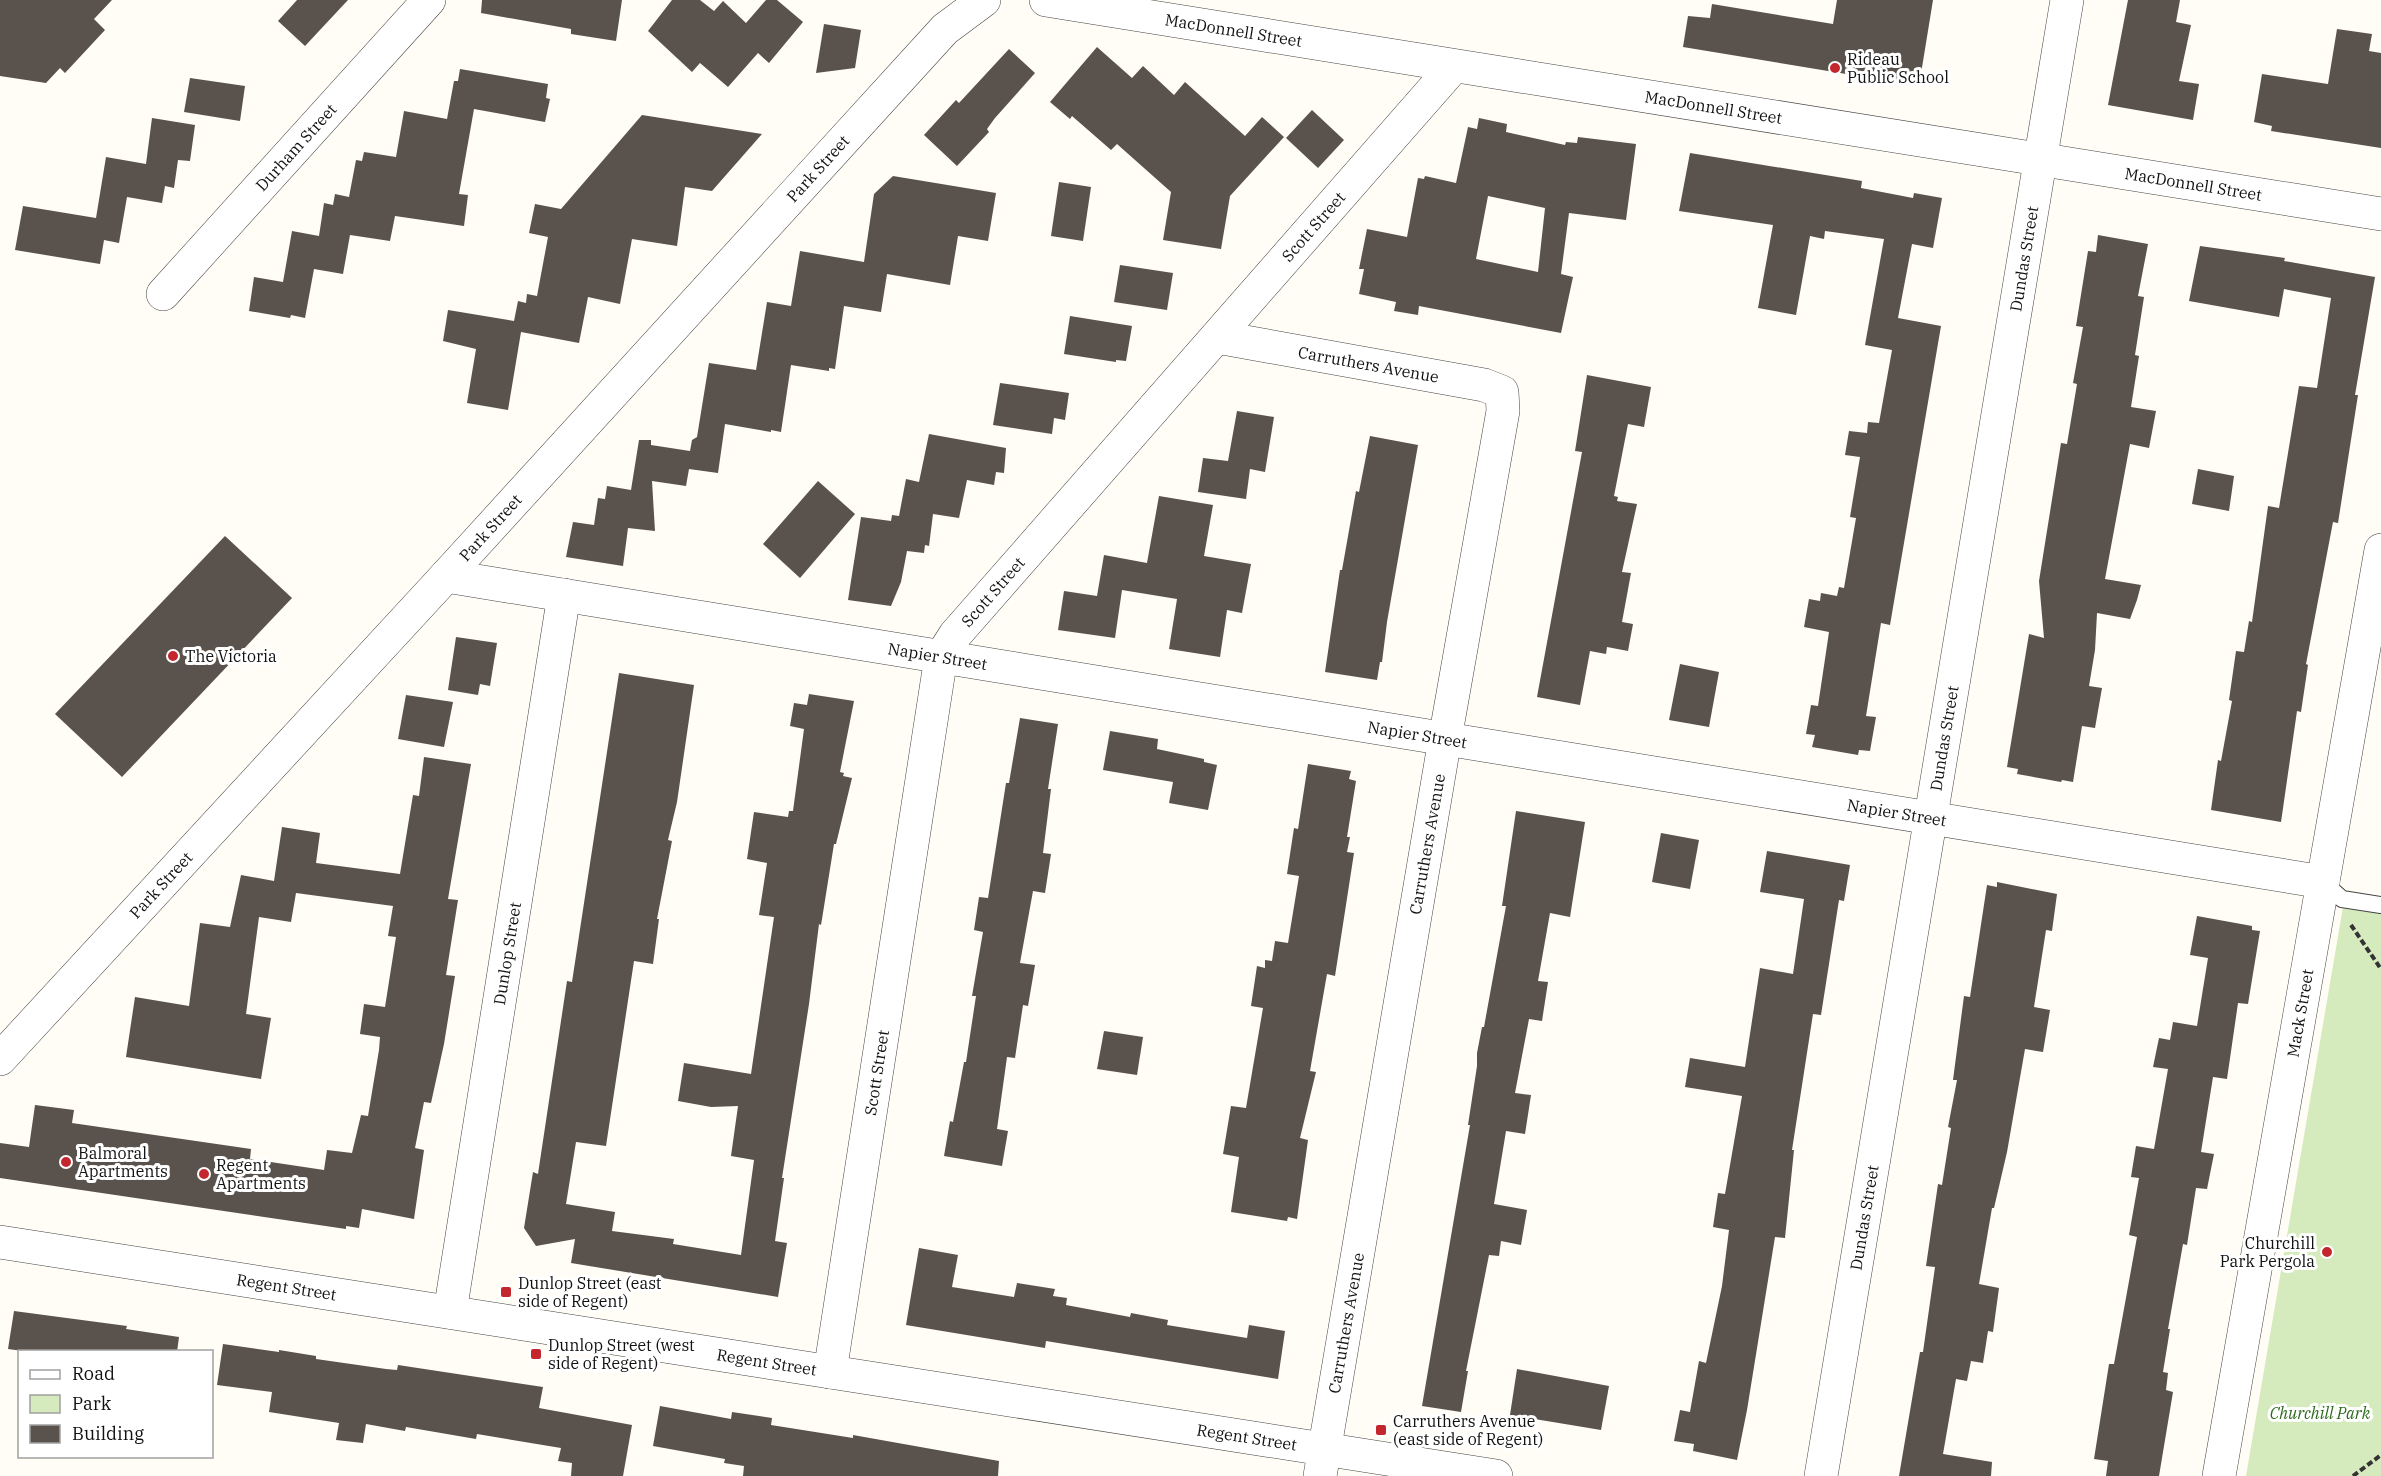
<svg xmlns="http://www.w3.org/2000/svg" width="2381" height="1476" font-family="'IBM Plex Serif',serif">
<rect width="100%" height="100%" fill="#fffdf5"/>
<path fill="#d5ebbd" d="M2343,907L2381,913V1476H2246Z"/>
<g fill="#5a524d" fill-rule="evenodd">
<path d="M0,0H112L94,19L105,30L65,73L60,68L46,83L0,76Z"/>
<path d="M297,0H348L305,46L278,21Z"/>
<path d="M482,0H622L616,41L571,34V29L481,13Z"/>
<path d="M672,0H700L714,11L723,1L746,23L766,0H777L803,22L769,63L758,53L728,87L700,63L692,72L648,31Z"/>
<path d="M1837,0H1933L1919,86L1683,47L1688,16L1710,18L1712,4L1833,24Z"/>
<path d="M2128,0H2180L2176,22L2191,25L2179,81L2199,84L2193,120L2108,105Z"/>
<path d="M824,24L861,30L855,68L816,73Z"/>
<path d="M2337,29L2372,34L2369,51L2381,53V148L2271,131L2272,126L2254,122L2262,74L2328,84Z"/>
<path d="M1097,47L1132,78L1143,66L1174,95L1185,82L1245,136L1262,117L1284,137L1230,196L1221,249L1163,240L1171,192L1117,144L1111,150L1072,116L1070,119L1050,102Z"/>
<path d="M1009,49L1035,73L995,118L987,129L989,132L957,166L924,135L956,100L959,103Z"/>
<path d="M460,69L548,84L546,98L550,99L545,122L474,109L459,194L468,195L464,226L395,216L390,241L350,235L343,274L314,269L305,318L291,315L290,318L249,311L254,277L283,282L292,231L319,236L324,203L333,205L335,194L349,197L356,160L362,161L364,152L396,157L404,111L447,119L454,81H458Z"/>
<path d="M190,78L245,86L240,121L184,112Z"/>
<path d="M1312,110L1344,140L1318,168L1286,138Z"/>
<path d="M642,115L762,134L712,191L685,187L677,246L632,239L620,304L588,297L579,343L521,332L508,410L467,403L476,349L443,341L448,310L514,321L518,301L526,303L527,294L537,296L548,237L529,233L535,204L561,209Z"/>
<path d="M152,118L195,125L190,161L178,160L174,188L165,186L162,203L127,197L119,243L104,240L100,264L15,250L23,206L96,218L106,157L146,164Z"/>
<path d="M1479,118L1507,124L1506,132L1565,145L1566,142L1577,143L1578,137L1636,144L1626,220L1569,213L1561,274L1573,277L1561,333L1419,306L1418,315L1394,311L1396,302L1359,294L1364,269H1359L1367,229L1407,237L1418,178L1424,179L1425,176L1456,183L1468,127L1477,129ZM1488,196L1545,208L1538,272L1476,259Z"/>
<path d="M1690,153L1862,181L1861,188L1913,198L1914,193L1942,198L1933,248L1912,244L1898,318L1941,326L1890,625L1881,623L1866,716L1876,717L1870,751L1859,750L1858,755L1812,747L1815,735L1806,734L1811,705L1818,706L1829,632L1804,627L1809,599L1820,601L1821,593L1837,596L1839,587L1844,588L1856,518L1850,517L1860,457L1845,455L1849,431L1867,433L1868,422L1879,423L1892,350L1865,345L1884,239L1825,231L1824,239L1810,236L1796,315L1758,308L1773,225L1679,211Z"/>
<path d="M893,176L996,193L988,241L958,236L950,285L887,274L881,312L844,306L835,369L829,368V371L791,365L781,432L771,430V432L725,424L718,473L689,469L686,486L652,481L655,531L628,528L623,566L566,557L573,522L594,525L598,498L605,499L607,486L631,490L639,440H651V445L690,451L692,440L697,437L709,363L756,370L767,302L791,306L800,251L864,262L874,194Z"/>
<path d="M1059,182L1091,187L1083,241L1051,236Z"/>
<path d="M2098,235L2148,244L2138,296L2144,297L2135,355L2139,356L2131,407L2156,411L2149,448L2130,444L2105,579L2141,585L2137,600L2130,619L2097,613L2095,650L2089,686L2102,688L2095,728L2082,726L2073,782L2062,780L2061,782L2017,774L2018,769L2007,767L2029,634L2044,638L2039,581L2061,443L2067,444L2077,384L2073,383L2083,327L2076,326L2088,251L2096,252Z"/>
<path d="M2200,246L2285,258L2284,261L2375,277L2355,395H2358L2338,523L2333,522L2306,664L2308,665L2301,712L2297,711L2281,822L2211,810L2218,760L2221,761L2232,701L2229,700L2236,651L2244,652L2249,621L2252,622L2268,506L2279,508L2299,386L2317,388L2331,298L2284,289L2279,317L2189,301Z"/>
<path d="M1120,265L1173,273L1167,310L1114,302Z"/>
<path d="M1070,316L1132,326L1126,361L1116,360V362L1064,354Z"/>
<path d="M1587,375L1651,387L1644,427L1628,424L1614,496L1618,497L1617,501L1637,504L1622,572L1631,573L1622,622L1633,624L1628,651L1607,647L1606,654L1590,651L1580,705L1537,697L1582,452L1575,451Z"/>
<path d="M1000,383L1069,393L1065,420L1054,418L1052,434L993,425Z"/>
<path d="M1237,411L1274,417L1265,472L1250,469L1246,499L1198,492L1203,458L1228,461Z"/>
<path d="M929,434L1006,448L1004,473L996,472L994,485L967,480L959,518L933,514L929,546L925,545L924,553L907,551L901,582L891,606L848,600L861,517L891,521L892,515L899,516L906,479L919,482Z"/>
<path d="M1370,436L1418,445L1387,622L1382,662H1380L1377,680L1325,672L1340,570H1342L1356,491L1359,492Z"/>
<path d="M2198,469L2234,476L2229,511L2192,504Z"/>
<path d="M818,481L855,514L800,578L763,544Z"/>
<path d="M1159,496L1213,505L1204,556L1251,564L1242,613L1227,610L1220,657L1169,649L1177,599L1122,590L1115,638L1058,630L1064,591L1097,596L1104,555L1147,563Z"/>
<path d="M225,536L292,598L122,777L55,714Z"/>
<path d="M456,637L497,643L490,686L480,684L478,695L448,690Z"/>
<path d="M1680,664L1719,672L1709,727L1669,720Z"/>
<path d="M619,673L694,685L677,802L668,840L672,841L657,919H659L653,964L634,961L606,1146L576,1142L566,1204L615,1212L612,1231L674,1239L673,1244L741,1255L754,1160L731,1156L738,1106L711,1107L678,1101L684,1063L751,1074L774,917L759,915L767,863L747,859L754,812L788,817L789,811H793L804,729L790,726L794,703L807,705L809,694L854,701L840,772L844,773L843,776L852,778L836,844H834L822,919L821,925L819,924L809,1004L782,1178H784L775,1241L787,1243L778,1297L571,1263L575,1239L536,1246L524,1228L533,1172L538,1174L567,981L572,982Z"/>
<path d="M406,695L453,702L444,747L398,739Z"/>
<path d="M1020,718L1058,724L1048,789H1051L1043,853L1051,854L1045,893L1033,891L1020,963L1035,965L1028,1006L1023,1005L1015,1058L1007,1057L997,1129L1008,1131L1002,1166L944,1156L950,1121L953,1122L964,1062H966L976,996H972L983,932L974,930L979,897L988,898L1006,783H1009Z"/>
<path d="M1110,731L1158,739L1157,749L1204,759V762L1217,765L1208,810L1169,803L1173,782L1103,770Z"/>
<path d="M424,757L471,764L448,899L458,900L446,975L455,976L444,1044L431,1103L424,1102L415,1148L424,1150L414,1219L362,1209L359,1228L346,1226V1229L0,1178V1143L29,1147L35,1105L74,1110L72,1123L251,1149L250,1159L324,1170L327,1150L352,1153L361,1115L368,1116L379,1050L380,1037L360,1034L364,1004L385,1007L396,937L388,936L393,906L296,893L291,922L259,917L246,1014L271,1018L261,1079L126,1057L135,997L189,1006L200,923L230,927L241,875L274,881L282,827L320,833L316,863L400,874L413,795L419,796Z"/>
<path d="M1308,764L1351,771L1349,779L1356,781L1347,837H1350L1347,852L1354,853L1335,976L1327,974L1310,1071L1316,1072L1300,1138L1308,1140L1297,1219L1288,1217L1287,1221L1231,1212L1239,1157L1223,1154L1231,1106L1246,1108L1263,1008L1251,1006L1257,966L1265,968V960L1272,961L1275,941L1288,943L1299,876L1287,874L1294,828L1298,829Z"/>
<path d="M1516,811L1585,822L1570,917L1550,913L1538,981L1548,982L1542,1021L1529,1019L1515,1093L1531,1095L1525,1134L1506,1131L1494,1204L1527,1210L1521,1245L1501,1241L1499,1256L1489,1255L1466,1371H1468L1461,1412L1422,1406L1470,1125H1468L1477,1066V1053L1482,1027H1484L1506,906H1502Z"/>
<path d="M1661,833L1699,840L1690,889L1652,882Z"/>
<path d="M1767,851L1850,865L1844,901L1839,900L1821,1015L1813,1014L1792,1150H1794L1785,1238L1775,1237L1747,1410L1737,1460L1693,1451L1694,1444L1674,1441L1680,1410L1690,1412L1699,1361L1706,1363L1722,1286L1729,1230L1713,1227L1718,1193L1725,1194L1742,1096L1685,1087L1690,1058L1745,1067L1760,968L1793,974L1804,899L1760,892Z"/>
<path d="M1997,882L2057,894L2052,931L2046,930L2034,1007L2050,1010L2043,1052L2025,1049L2007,1152L1994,1208H1992L1979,1284L1999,1288L1993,1332L1988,1331L1983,1363L1971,1361L1967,1381L1956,1379L1943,1454L1992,1462L1991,1476H1899L1920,1352H1923L1935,1267L1926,1266L1938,1184L1942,1185L1951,1128L1948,1127L1957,1080H1953L1964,996L1970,997L1987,885L1997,887Z"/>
<path d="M2197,916L2252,926V930L2260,931L2248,1004L2238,1003L2227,1079L2213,1077L2201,1152L2214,1154L2207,1189L2196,1188L2187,1245L2183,1244L2168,1329H2170L2163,1372L2168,1373L2166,1390L2173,1392L2159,1476H2106L2108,1461L2094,1459L2109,1364H2114L2137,1237L2129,1235L2139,1178L2131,1177L2136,1146L2154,1149L2168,1069L2153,1067L2159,1038L2170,1040L2173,1022L2197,1026L2208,958L2190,955Z"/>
<path d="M1104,1031L1143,1037L1137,1075L1097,1069Z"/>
<path d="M919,1248L958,1255L952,1287L1014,1297L1017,1283L1055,1289L1053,1296L1067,1298L1066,1305L1130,1317L1131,1313L1168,1320L1167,1325L1247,1338L1249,1325L1285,1331L1278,1379L1046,1341L1045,1348L906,1325Z"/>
<path d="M14,1311L127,1326L126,1329L179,1337L177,1352H30L8,1349Z"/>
<path d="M223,1344L279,1352V1350L316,1356V1359L386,1369L397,1370L398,1365L543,1387L539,1408L632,1425L623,1476H571L572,1463L558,1461L561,1448L477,1434L476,1439L406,1427L405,1431L366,1424L363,1443L336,1440L339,1423L269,1412L272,1392L217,1385Z"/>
<path d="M1517,1369L1609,1386L1601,1430L1510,1415Z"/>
<path d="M660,1406L731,1419L732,1412L772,1418L771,1425L853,1438V1435L999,1461L998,1476H743L744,1466L724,1463L725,1459L653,1446Z"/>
</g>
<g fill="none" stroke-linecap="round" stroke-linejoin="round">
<defs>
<path id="service" d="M2323,882L2342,899L2381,905"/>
<g id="minor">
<path id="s1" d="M1046,0L2381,214"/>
<path id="s2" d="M163,294L429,0"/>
<path id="s3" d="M1217,337L1484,385L1502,392L1503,411L1445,739L1320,1476"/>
<path id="s4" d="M446,576L2323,882"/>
<path id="s5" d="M0,1059L446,576L945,29L984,0"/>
<path id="s6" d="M0,1242L1496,1476"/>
<path id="s7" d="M450,1312L564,595"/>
<path id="s8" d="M830,1372L941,657L955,635L1454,66"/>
<path id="s9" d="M1821,1476L2067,0"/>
<path id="s10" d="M2219,1476L2381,550"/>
</g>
</defs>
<use href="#service" stroke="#444" stroke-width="18"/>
<use href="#minor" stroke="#444" stroke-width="34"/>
<g stroke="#333" stroke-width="4" stroke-dasharray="6 3" stroke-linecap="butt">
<path d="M2351,925L2381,969"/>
<path d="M2353,1476L2381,1455"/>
</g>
<use href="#service" stroke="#fff" stroke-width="16"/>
<use href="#minor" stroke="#fff" stroke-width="33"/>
</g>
<g fill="#c4262e" stroke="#fff" stroke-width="2">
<circle cx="1835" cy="68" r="6"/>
<circle cx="173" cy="656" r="6"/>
<circle cx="66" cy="1162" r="6"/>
<circle cx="204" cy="1174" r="6"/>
<circle cx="2327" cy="1252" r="6"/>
<rect x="500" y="1286" width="12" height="12" rx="3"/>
<rect x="530" y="1348" width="12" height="12" rx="3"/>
<rect x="1375" y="1424" width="12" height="12" rx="3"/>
</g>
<g text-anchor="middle" stroke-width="6" stroke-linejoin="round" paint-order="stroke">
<g font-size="16" fill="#111" stroke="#fff">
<text dy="6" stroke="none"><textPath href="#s1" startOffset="190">MacDonnell Street</textPath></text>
<text dy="6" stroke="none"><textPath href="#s1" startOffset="676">MacDonnell Street</textPath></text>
<text dy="6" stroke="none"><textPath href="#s2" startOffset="198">Durham Street</textPath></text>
<text dy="6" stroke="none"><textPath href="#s5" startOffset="1209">Park Street</textPath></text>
<text dy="6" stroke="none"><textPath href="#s1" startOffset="1162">MacDonnell Street</textPath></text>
<text dy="6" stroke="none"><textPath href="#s8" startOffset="1293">Scott Street</textPath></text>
<text dy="6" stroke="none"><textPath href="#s9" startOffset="1234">Dundas Street</textPath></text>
<text dy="6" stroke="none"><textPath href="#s3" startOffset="154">Carruthers Avenue</textPath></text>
<text dy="6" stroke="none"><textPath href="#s5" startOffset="723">Park Street</textPath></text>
<text dy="6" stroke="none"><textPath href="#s8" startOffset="807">Scott Street</textPath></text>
<text dy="6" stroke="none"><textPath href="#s4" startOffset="498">Napier Street</textPath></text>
<text dy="6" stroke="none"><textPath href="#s4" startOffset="984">Napier Street</textPath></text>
<text dy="6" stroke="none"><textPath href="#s9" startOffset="748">Dundas Street</textPath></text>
<text dy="6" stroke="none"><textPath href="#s4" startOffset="1470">Napier Street</textPath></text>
<text transform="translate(1427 844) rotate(-80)" y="6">Carruthers Avenue</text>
<text dy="6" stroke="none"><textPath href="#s5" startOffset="237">Park Street</textPath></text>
<text dy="6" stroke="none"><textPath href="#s7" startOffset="363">Dunlop Street</textPath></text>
<text dy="6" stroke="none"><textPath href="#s10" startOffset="470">Mack Street</textPath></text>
<text dy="6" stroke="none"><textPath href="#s8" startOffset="303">Scott Street</textPath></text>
<text dy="6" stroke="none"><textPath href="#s9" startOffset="262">Dundas Street</textPath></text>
<text dy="6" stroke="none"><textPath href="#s6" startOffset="290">Regent Street</textPath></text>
<text transform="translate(1346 1323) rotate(-80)" y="6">Carruthers Avenue</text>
<text dy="6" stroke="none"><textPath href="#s6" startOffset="776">Regent Street</textPath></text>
<text dy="6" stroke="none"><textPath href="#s6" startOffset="1262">Regent Street</textPath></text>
</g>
<g font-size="16" fill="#111" stroke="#fff" text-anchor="start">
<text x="1847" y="65">Rideau<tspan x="1847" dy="18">Public School</tspan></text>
<text x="185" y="662">The Victoria</text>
<text x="78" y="1159">Balmoral<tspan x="78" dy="18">Apartments</tspan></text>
<text x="216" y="1171">Regent<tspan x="216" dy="18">Apartments</tspan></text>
<text x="2315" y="1249" text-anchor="end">Churchill<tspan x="2315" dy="18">Park Pergola</tspan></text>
<text x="518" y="1289">Dunlop Street (east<tspan x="518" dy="18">side of Regent)</tspan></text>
<text x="548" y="1351">Dunlop Street (west<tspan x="548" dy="18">side of Regent)</tspan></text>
<text x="1393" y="1427">Carruthers Avenue<tspan x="1393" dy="18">(east side of Regent)</tspan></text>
</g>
<g font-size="16" font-style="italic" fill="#2f6b1f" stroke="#fff">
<text x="2320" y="1419">Churchill Park</text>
</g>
</g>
<rect x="18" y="1350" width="195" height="108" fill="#ffffff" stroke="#a0a0a0" stroke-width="1.5"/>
<rect x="30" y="1370" width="30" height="9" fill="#ffffff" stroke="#a0a0a0" stroke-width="1.5"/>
<text x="72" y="1380" font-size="18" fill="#111111">Road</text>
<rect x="30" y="1395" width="30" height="18" fill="#d5ebbd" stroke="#a0a0a0" stroke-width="1.5"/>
<text x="72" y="1410" font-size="18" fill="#111111">Park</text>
<rect x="30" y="1425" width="30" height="18" fill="#5a524d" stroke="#a0a0a0" stroke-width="1.5"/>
<text x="72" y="1440" font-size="18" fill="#111111">Building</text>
</svg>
